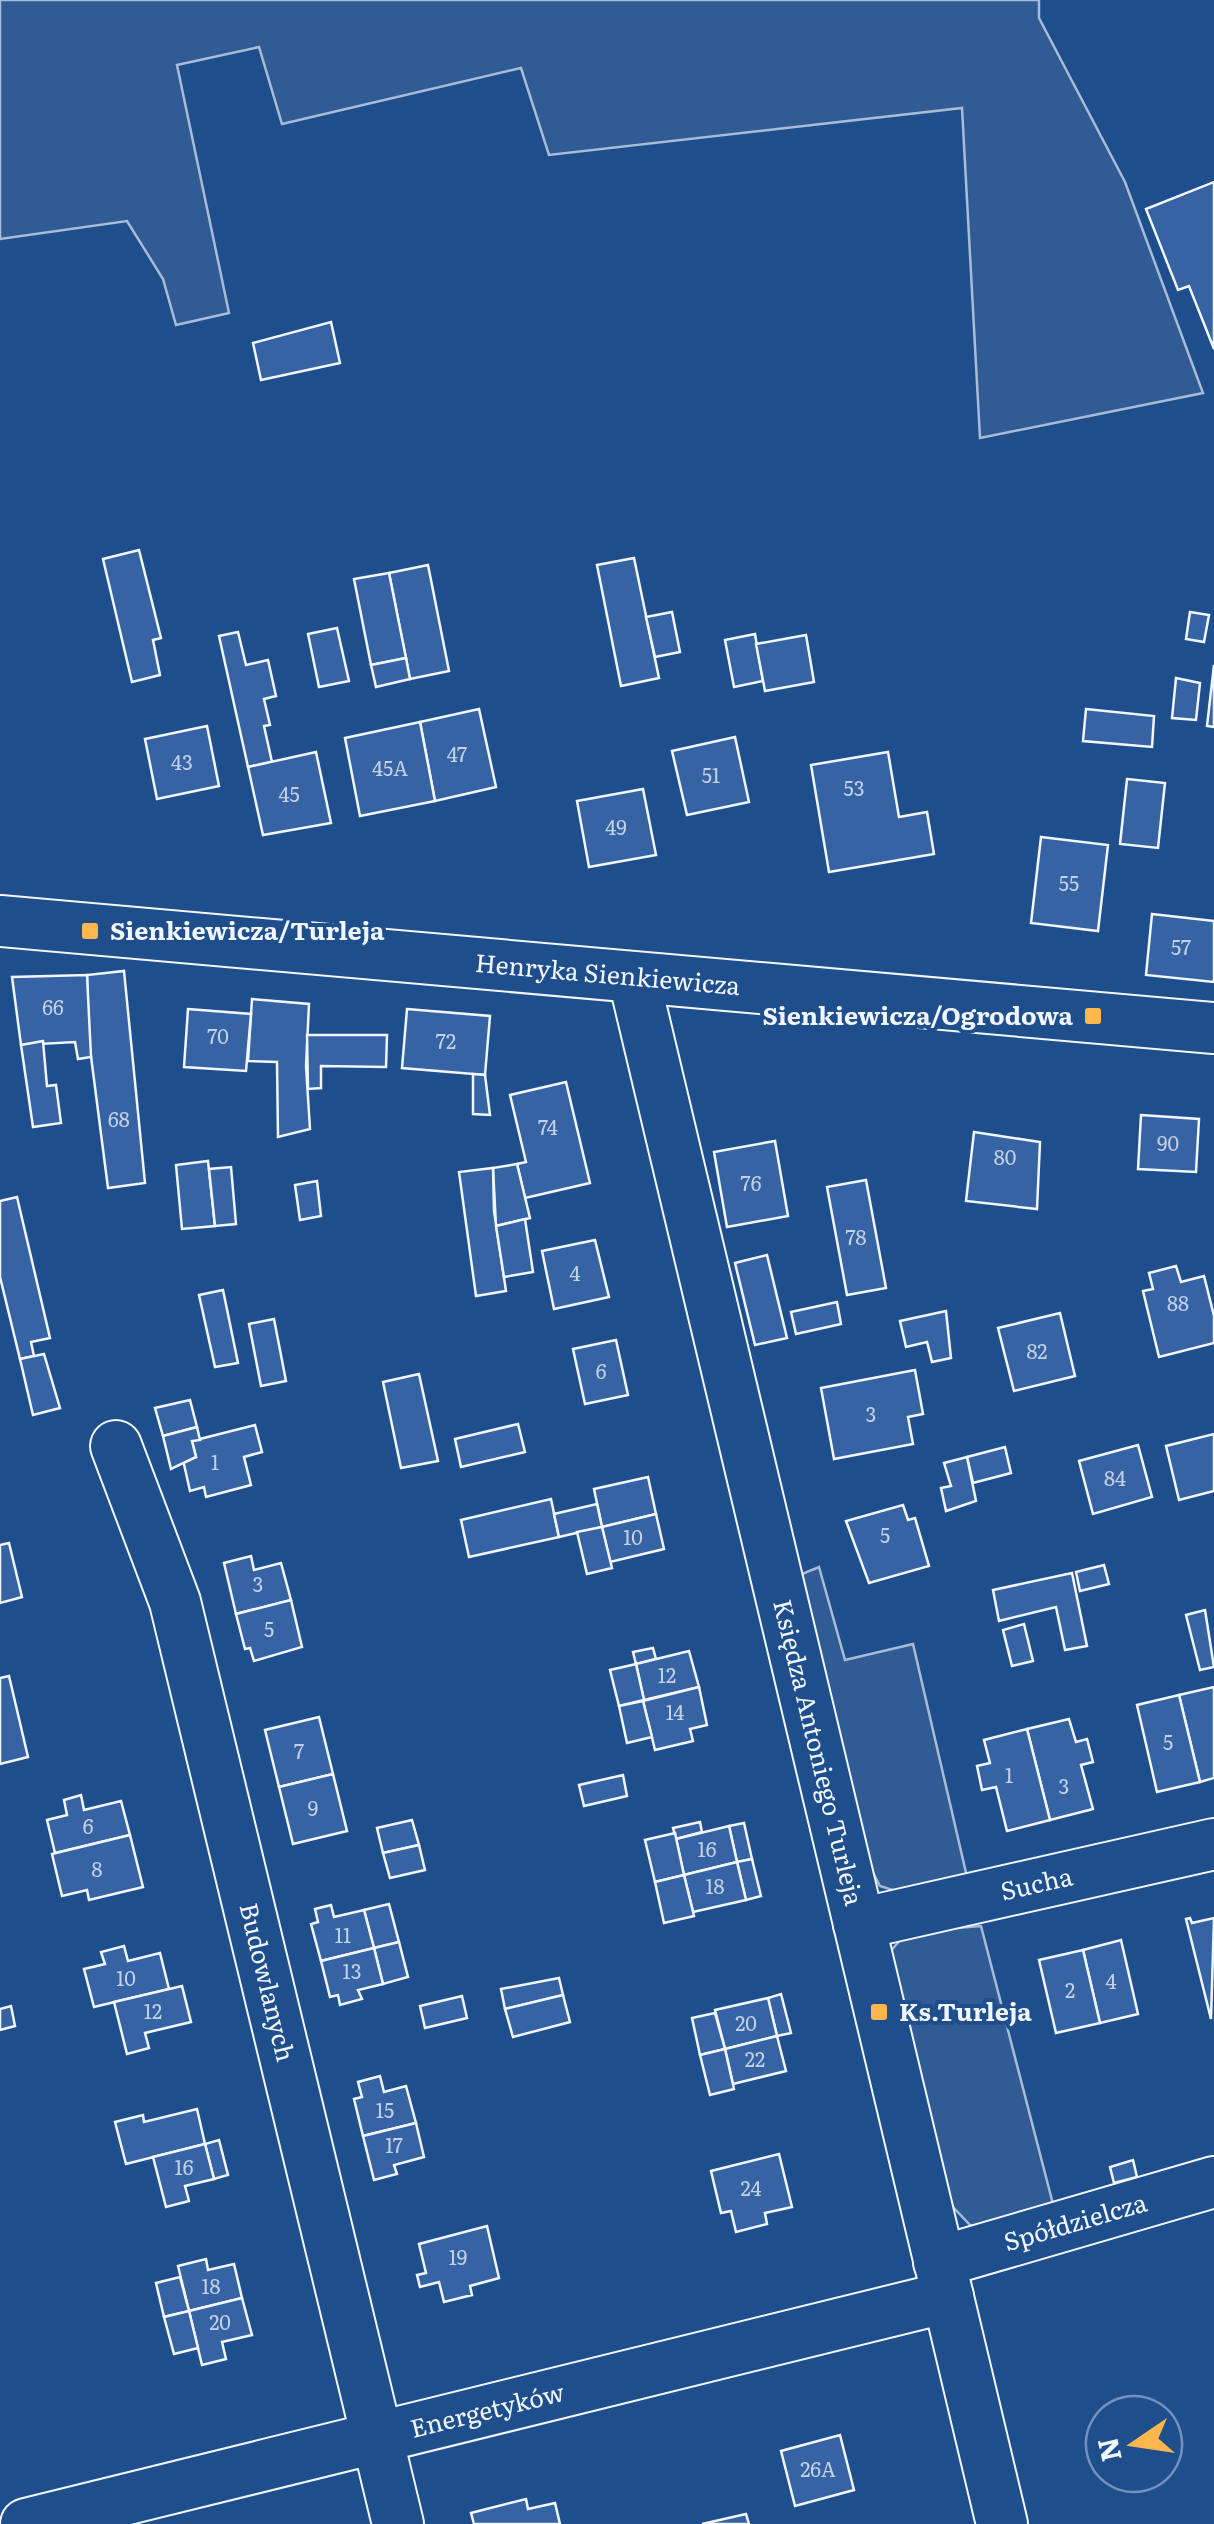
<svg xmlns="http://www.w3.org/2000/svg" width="1214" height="2524" font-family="Literata,serif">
<rect width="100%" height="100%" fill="#1f4e8c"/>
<g fill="#305b95" stroke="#a8bbd7" stroke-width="2.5">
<path d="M0,0H1039V18L1125,182L1203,393L980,438L962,108L549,155L521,68L282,124L259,47L177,65L229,313L176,325L163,279L127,221L0,239Z"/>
<path d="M819,1567L845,1660L913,1644L967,1877L908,1895L880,1886L867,1861L802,1574Z"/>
<path d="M981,1926L1054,2208L998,2226L970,2225L952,2206L889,1953L907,1932Z"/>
</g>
<g fill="#3563a3" stroke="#f2f6ff" stroke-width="2.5">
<path d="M1214,182V349L1189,286L1178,290L1146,209Z"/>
<path d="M331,322L340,363L261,380L253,343Z"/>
<path d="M139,550L161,638L153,640L160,675L132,682L103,559Z"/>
<path d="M634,558L659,678L621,686L597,565Z"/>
<path d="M428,565L449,671L410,679L389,573Z"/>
<path d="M389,573L406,658L371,665L354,579Z"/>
<path d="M672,612L680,652L655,657L646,617Z"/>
<path d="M1190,612L1209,615L1204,642L1186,639Z"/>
<path d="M337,628L349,681L319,687L308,634Z"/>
<path d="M238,632L246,665L268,660L276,696L264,699L270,725L264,726L272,762L248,767L219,636Z"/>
<path d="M755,634L763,681L734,687L725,640Z"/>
<path d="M806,635L814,682L765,691L756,644Z"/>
<path d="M406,658L410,679L376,687L371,665Z"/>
<path d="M1214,665V727L1207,726Z"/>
<path d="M1176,678L1200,683L1196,720L1172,718Z"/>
<path d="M479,709L496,787L435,801L420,722Z"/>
<path d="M1086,709L1154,716L1152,747L1083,741Z"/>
<path d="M420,722L435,801L360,816L345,738Z"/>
<path d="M207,726L219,786L157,799L145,739Z"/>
<path d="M735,737L749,802L687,815L672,751Z"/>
<path d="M316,752L331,823L263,835L248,767Z"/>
<path d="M888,752L899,817L927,812L934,854L829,872L811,765Z"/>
<path d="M1127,779L1165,783L1158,848L1120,844Z"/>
<path d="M643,789L656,855L589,867L577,801Z"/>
<path d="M1041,837L1108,845L1098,931L1031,923Z"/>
<path d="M1152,914L1214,921V982L1146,975Z"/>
<path d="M124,971L145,1183L108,1188L89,1041L87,975Z"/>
<path d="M87,975L91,1057L78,1059L75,1042L21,1045L12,977Z"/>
<path d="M252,999L309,1004L306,1066L310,1129L278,1137L277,1062L248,1061Z"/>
<path d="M188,1009L251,1014L246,1071L184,1067Z"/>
<path d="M407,1009L490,1016L485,1075L402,1068Z"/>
<path d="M307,1035H387L386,1067L321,1066V1088L308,1089Z"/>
<path d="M43,1041L47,1086L56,1085L61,1123L33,1127L21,1045Z"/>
<path d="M473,1074L485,1075L490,1115L473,1114Z"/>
<path d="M566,1082L590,1183L525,1198L517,1164L526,1162L510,1095Z"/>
<path d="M1141,1115L1199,1119L1196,1172L1138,1169Z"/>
<path d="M974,1132L1040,1142L1037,1209L966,1201Z"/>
<path d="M775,1141L788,1216L727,1227L714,1152Z"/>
<path d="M208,1161L215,1226L182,1229L176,1165Z"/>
<path d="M517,1164L530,1218L496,1226L493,1168Z"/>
<path d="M231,1167L236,1224L215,1226L209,1169Z"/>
<path d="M493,1168L494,1211L506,1291L476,1296L459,1172Z"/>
<path d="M866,1180L886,1288L847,1295L827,1187Z"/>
<path d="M317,1181L321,1216L300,1220L295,1185Z"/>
<path d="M17,1197L50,1338L31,1342L34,1356L20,1359L0,1277V1201Z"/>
<path d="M525,1219L533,1272L504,1277L496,1226Z"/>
<path d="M595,1240L609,1297L554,1309L542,1251Z"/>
<path d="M767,1255L787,1338L755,1345L735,1263Z"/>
<path d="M1176,1266L1181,1282L1204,1276L1214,1316V1343L1159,1357L1143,1291L1153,1289L1149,1273Z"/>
<path d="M223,1290L238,1363L215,1367L199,1295Z"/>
<path d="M837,1302L841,1324L796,1334L791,1312Z"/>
<path d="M946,1311L951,1358L932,1362L927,1342L906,1347L900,1321Z"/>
<path d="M1060,1313L1075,1376L1014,1391L998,1328Z"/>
<path d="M274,1319L286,1381L261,1386L249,1324Z"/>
<path d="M616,1340L628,1395L585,1404L573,1349Z"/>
<path d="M44,1354L60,1408L33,1415L20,1359Z"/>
<path d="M915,1370L923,1414L908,1417L913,1444L834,1459L821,1388Z"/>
<path d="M419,1374L438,1461L401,1468L383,1382Z"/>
<path d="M190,1400L197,1427L163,1436L155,1408Z"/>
<path d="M518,1424L525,1452L461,1467L455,1439Z"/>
<path d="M255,1425L262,1452L244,1457L251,1485L206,1497L204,1487L190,1491L183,1460L196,1457L192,1441Z"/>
<path d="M197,1427L200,1440L192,1441L196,1457L171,1469L163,1436Z"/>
<path d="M1214,1434V1491L1179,1500L1166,1446Z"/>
<path d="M1138,1445L1152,1497L1093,1514L1079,1461Z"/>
<path d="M1005,1447L1011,1473L973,1483L967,1457Z"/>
<path d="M967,1457L976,1501L946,1511L941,1488L951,1486L944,1463Z"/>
<path d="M648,1477L656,1514L602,1527L594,1489Z"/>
<path d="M551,1499L559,1537L469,1557L461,1520Z"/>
<path d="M597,1504L602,1527L559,1537L554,1514Z"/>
<path d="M903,1505L908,1520L915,1518L929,1566L869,1583L846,1521Z"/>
<path d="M656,1514L664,1549L610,1562L602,1527Z"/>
<path d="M602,1527L612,1568L587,1574L577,1532Z"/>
<path d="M9,1543L22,1597L0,1603V1545Z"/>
<path d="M251,1556L254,1570L281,1563L291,1600L236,1614L224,1563Z"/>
<path d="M1104,1565L1109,1584L1080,1591L1076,1572Z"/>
<path d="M1072,1573L1087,1646L1065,1650L1056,1607L999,1621L993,1590Z"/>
<path d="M291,1600L302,1647L254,1661L250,1648L245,1649L236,1614Z"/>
<path d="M1205,1610L1214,1667L1200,1670L1186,1615Z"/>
<path d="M1024,1624L1033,1661L1012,1666L1003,1630Z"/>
<path d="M653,1648L656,1659L636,1664L633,1652Z"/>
<path d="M689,1651L699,1687L644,1700L636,1664Z"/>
<path d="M636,1664L644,1700L619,1706L610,1670Z"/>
<path d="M9,1676L28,1757L0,1764V1678Z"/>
<path d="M699,1687L707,1725L690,1729L693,1741L655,1750L643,1701Z"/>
<path d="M1214,1687V1778L1200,1782L1179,1695Z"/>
<path d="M1179,1695L1200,1782L1157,1792L1137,1705Z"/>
<path d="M643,1701L652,1737L627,1743L619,1706Z"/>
<path d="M319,1717L333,1774L279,1787L265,1730Z"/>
<path d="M1069,1719L1076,1742L1087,1739L1093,1762L1081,1765L1093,1809L1050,1820L1027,1729Z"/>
<path d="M1027,1729L1050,1820L1007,1831L996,1787L982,1790L977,1766L990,1763L984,1740Z"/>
<path d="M333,1774L347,1831L293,1844L279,1787Z"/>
<path d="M623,1775L627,1796L584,1806L579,1785Z"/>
<path d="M81,1795L84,1810L121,1801L130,1835L55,1853L47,1820L67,1815L64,1800Z"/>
<path d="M412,1820L419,1845L383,1853L377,1828Z"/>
<path d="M700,1822L702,1832L676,1839L673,1828Z"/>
<path d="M744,1823L752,1859L737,1862L729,1826Z"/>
<path d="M729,1826L737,1862L684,1875L676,1839Z"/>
<path d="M675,1833L684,1875L655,1882L645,1840Z"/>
<path d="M130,1835L143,1887L89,1900L87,1890L62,1896L52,1854Z"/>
<path d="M419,1845L425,1870L390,1878L383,1853Z"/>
<path d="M752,1859L761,1896L746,1900L737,1862Z"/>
<path d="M737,1862L746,1900L693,1912L684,1875Z"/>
<path d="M684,1875L694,1916L664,1923L655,1882Z"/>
<path d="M389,1904L399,1942L374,1948L364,1910Z"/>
<path d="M331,1905L334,1917L364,1910L374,1948L321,1961L311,1924L318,1922L315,1909Z"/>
<path d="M1190,1918L1192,1923L1214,1918L1211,2019L1186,1919Z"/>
<path d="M1121,1940L1138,2014L1100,2023L1083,1950Z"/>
<path d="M399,1942L408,1977L383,1984L374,1948Z"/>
<path d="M124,1946L128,1961L160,1953L169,1989L94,2007L84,1969L105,1964L101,1952Z"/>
<path d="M374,1948L383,1984L358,1990L362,1999L340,2005L338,1995L330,1997L321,1961Z"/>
<path d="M1083,1950L1100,2023L1056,2033L1039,1960Z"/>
<path d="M559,1978L563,1995L505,2009L501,1989Z"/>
<path d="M182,1986L191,2022L145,2033L149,2048L127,2054L114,2002Z"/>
<path d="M781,1994L791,2033L777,2036L768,1998Z"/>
<path d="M563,1995L570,2022L513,2037L505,2009Z"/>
<path d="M462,1996L467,2018L425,2028L420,2006Z"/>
<path d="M768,1998L777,2036L725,2049L715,2010Z"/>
<path d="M11,2006L15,2026L0,2030V2009Z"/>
<path d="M715,2013L725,2049L700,2055L692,2018Z"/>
<path d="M777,2036L786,2071L733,2084L725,2049Z"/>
<path d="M725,2049L734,2089L710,2095L700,2055Z"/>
<path d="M380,2076L384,2092L406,2086L416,2123L363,2136L354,2099L362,2097L358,2082Z"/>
<path d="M197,2109L205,2144L126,2164L115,2122L143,2115L144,2122Z"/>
<path d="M416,2123L424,2157L394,2165L397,2174L374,2180L363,2136Z"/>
<path d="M219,2140L228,2175L214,2179L205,2144Z"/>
<path d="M205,2144L214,2179L185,2186L189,2201L166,2207L153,2157Z"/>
<path d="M779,2154L792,2207L765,2213L767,2224L736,2232L731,2211L721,2213L711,2171Z"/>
<path d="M1133,2160L1137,2177L1114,2183L1110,2167Z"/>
<path d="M487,2226L499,2278L470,2286L472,2295L444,2302L439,2282L420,2287L417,2275L426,2273L419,2244Z"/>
<path d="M206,2259L208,2270L234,2264L242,2298L189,2311L178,2266Z"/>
<path d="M180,2277L189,2311L164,2317L156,2283Z"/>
<path d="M242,2298L252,2335L222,2342L226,2359L202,2365L189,2311Z"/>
<path d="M189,2311L198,2348L174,2354L164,2317Z"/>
<path d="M840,2435L854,2490L795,2506L781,2451Z"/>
<path d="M526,2499L528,2509L555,2503L560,2524H474L471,2513Z"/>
<path d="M746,2514L749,2524H702Z"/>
</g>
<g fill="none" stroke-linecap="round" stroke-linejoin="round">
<defs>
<g id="minor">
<path id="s1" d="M0,921L1214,1028"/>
<path id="s2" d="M634,979L1002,2524"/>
<path id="s3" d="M116,1446L175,1602L398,2524"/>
<path id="s4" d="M859,1924L1214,1844"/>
<path id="s5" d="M939,2262L1214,2182"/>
<path id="s6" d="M26,2524L948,2297"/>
</g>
</defs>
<use href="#minor" stroke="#f2f6ff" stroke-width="54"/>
<use href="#minor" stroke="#1f4e8c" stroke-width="50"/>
</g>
<g fill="#ffb74d" stroke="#1f4e8c" stroke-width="4">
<rect x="80" y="921" width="20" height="20" rx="5"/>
<rect x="1083" y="1006" width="20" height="20" rx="5"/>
<rect x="869" y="2002" width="20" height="20" rx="5"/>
</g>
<g text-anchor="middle" stroke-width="8" stroke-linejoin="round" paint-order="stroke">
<g font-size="20" fill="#c3d1e8">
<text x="457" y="762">47</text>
<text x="182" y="770">43</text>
<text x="390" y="776">45A</text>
<text x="711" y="783">51</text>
<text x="854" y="796">53</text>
<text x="289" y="802">45</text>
<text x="616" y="835">49</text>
<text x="1069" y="891">55</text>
<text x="1181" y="955">57</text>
<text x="53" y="1015">66</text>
<text x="218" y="1044">70</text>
<text x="446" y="1049">72</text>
<text x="119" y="1127">68</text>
<text x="548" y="1135">74</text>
<text x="1168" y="1151">90</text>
<text x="1005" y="1165">80</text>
<text x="751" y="1191">76</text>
<text x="856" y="1245">78</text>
<text x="575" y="1281">4</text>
<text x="1178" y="1311">88</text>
<text x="1037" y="1359">82</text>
<text x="601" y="1379">6</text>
<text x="871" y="1422">3</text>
<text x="215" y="1470">1</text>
<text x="1115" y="1486">84</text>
<text x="885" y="1543">5</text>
<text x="633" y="1545">10</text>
<text x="258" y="1592">3</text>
<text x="269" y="1637">5</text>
<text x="667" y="1683">12</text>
<text x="675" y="1720">14</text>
<text x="1168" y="1750">5</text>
<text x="299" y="1759">7</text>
<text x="1009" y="1783">1</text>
<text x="1064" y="1794">3</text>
<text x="313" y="1816">9</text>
<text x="88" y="1834">6</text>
<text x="707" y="1857">16</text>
<text x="97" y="1877">8</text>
<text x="715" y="1894">18</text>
<text x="343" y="1943">11</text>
<text x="352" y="1979">13</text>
<text x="126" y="1986">10</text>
<text x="1111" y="1989">4</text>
<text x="1070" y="1998">2</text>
<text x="153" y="2019">12</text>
<text x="746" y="2031">20</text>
<text x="755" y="2067">22</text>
<text x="385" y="2118">15</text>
<text x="394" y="2153">17</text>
<text x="184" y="2175">16</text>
<text x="751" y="2196">24</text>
<text x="458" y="2265">19</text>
<text x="211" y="2294">18</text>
<text x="220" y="2330">20</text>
<text x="818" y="2477">26A</text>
</g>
<g font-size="25" font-weight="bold" fill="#f2f6ff" stroke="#1f4e8c" text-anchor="start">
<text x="110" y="940">Sienkiewicza/Turleja</text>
<text x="1073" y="1025" text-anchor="end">Sienkiewicza/Ogrodowa</text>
<text x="899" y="2021">Ks.Turleja</text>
</g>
<g font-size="25" fill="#f2f6ff" stroke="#1f4e8c">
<text dy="9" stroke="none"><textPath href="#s1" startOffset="610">Henryka Sienkiewicza</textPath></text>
<text dy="9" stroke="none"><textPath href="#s2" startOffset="795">Księdza Antoniego Turleja</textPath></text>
<text dy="9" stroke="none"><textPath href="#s4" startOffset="182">Sucha</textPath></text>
<text dy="9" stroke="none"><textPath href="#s3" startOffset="558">Budowlanych</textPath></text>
<text dy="9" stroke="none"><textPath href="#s5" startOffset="142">Spółdzielcza</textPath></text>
<text dy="9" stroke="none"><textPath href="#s6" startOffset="475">Energetyków</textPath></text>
</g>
</g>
<g transform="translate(1134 2444) rotate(257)"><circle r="48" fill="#1f4e8c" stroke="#7391ba" stroke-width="2.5"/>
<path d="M0-8L18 38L0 25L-18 38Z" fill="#ffb74d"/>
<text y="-15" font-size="28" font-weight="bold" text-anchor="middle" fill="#f2f6ff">N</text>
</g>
</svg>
